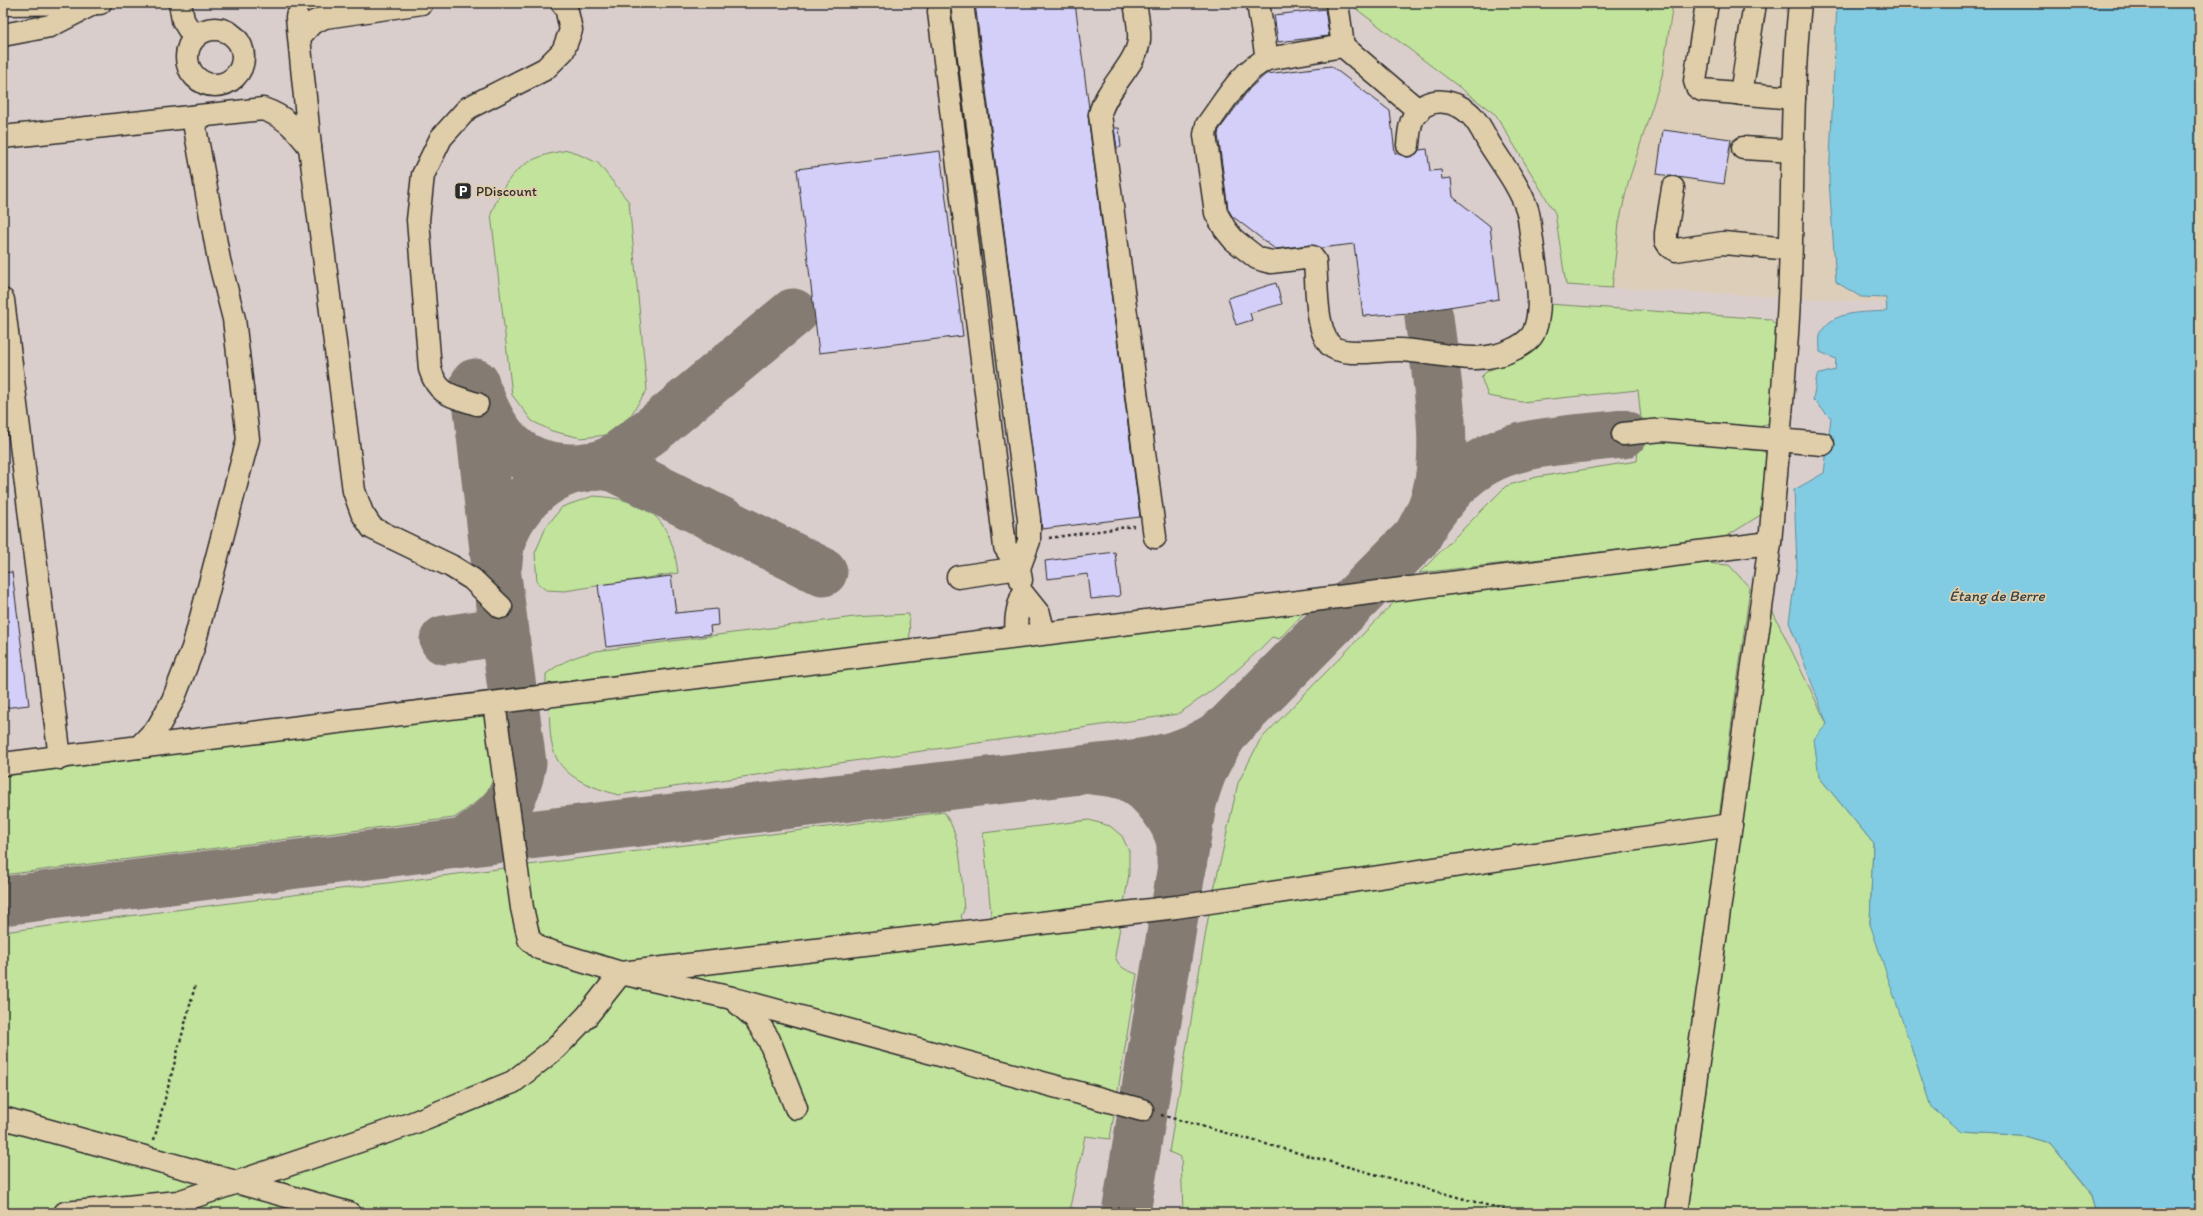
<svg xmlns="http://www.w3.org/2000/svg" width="2203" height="1216" font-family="Itim,sans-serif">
<rect width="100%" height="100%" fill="#ddceba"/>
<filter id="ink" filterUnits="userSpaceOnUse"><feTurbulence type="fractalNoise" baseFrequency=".025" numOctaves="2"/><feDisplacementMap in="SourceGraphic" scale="8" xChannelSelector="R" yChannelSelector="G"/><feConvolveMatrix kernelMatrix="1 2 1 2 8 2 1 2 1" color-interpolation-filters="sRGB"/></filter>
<g filter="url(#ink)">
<path fill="#dacecd" d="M3,3H1353L1355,8L1495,115L1555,213L1566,285L1887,303V311H1862L1836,359L1824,473L1794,490L1797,566L1790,622L1827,724L2092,1196L2097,1213H3Z"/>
<g fill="#c1e39c" stroke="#768764">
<path d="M1353,3H1673L1662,76L1628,183L1619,223L1612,288L1566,285L1555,213L1496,115L1355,8Z"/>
<path d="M569,150L598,163L629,202L647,390L629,418L607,435L581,438L552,431L532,421L512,395L491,214C507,172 525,156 569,150Z"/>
<path d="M1548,304L1770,319L1780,330L1771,422L1758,428L1641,419L1638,390L1522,402L1488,396L1481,377C1490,365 1508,367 1520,358C1535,347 1541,321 1548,304Z"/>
<path d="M1639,437L1764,451L1770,463L1762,514L1724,538L1419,573L1506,486L1537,477L1637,461Z"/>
<path d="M593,496C648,499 671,517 678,573L565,591L546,590L537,583L535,553L546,527L562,507Z"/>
<path d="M1704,563L1729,565L1750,588L1720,810L1714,900L1672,1213H1183L1181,1157L1169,1152L1210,907L1238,783L1260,740L1397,599Z"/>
<path d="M1772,610L1827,724L1819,777L1873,843L1870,924L1961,1132L2019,1135L2050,1144L2092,1196L2097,1213H1685L1700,1136L1748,769Z"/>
<path d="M1306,611L1279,639L1272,637C1242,668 1213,691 1178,714L618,795C593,787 563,779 554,752C549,739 550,720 549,706Z"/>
<path d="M909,614L910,643L546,689V674C562,661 576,656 596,651L854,617Z"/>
<path d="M489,714C491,732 499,765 493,782C487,796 466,810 454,818L3,875V776Z"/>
<path d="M944,812C963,838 961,879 964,910L961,916L969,939L976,942L986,938L992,924L983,833L1089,820L1110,826L1122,836L1129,851V874L1115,956C1119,968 1126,970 1137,974L1110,1139L1085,1136L1070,1207L1081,1211V1213H3V932Z"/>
</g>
<path fill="#82cce3" stroke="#5f8c99" d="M1837,3H2200V1213H2097L2092,1195L2050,1144L2019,1135L1961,1132L1931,1107L1870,924L1873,843L1819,777L1814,739L1827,724L1789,622L1797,566L1794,490L1824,473L1831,418L1813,400L1817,375L1835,370L1836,359L1820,352C1820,347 1819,340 1820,336C1829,309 1865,313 1887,311L1886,298L1861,297L1836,282L1829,180Z"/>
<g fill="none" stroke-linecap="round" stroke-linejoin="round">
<g stroke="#847c72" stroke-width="49">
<path d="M480,397C500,449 528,470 584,468"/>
<path d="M597,466L612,460L656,427L793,313"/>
<path d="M1430,514C1445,494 1462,473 1485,461C1521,440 1582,439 1623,434"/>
<path d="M498,563C500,512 546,467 597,466C603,465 610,467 615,468L823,572"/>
<path d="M444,640L505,631"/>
<path d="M1092,770C1105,771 1116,772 1129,777C1151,787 1177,820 1181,844C1181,850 1181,856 1181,862"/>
<path d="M473,836C503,816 516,799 522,763L497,576L475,383"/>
<path d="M3,901L512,837L1081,770C1123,765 1170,763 1207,742C1214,739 1221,733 1228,728L1417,537C1425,523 1432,510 1436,495C1450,445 1435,370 1429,317"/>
<path d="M1126,1213L1192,804C1200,773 1209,754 1228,728"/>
</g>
</g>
<g fill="#d3cff8" stroke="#2b2b2b">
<path d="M975,3H1075L1089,108L1088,116L1140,517L1042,529Z"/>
<path d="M1325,9L1329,36L1278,42L1274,15Z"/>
<path d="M1331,66L1390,111L1395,153L1407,157L1413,156L1419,150L1427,149L1430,171L1441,170L1442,179L1451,178L1453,197L1490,226L1499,299L1411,313L1363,316L1354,244L1320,248L1310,245L1275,249L1232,216L1228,209L1218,135L1219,130L1250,88L1266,74Z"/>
<path d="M1114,128H1119L1121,147L1117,148Z"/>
<path d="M1663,130L1731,139L1724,184L1657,174Z"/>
<path d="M940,151L963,336L819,353L797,169Z"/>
<path d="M1276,283L1282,304L1250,313L1252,320L1236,325L1228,298Z"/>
<path d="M1115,552L1120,596L1091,599L1088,574L1047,579L1045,561Z"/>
<path d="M12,572L29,705L3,708V573Z"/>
<path d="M671,576L676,613L717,609L718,625L710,626L711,634L606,647L598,585Z"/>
</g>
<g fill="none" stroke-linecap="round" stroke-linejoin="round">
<defs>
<g id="minor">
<path d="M180,3L183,20L194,38"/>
<path d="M940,3L939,12L1003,530L1005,547L1019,568L1029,541V519L962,3"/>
<path d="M1135,3C1137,15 1140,29 1139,40C1137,64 1106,88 1100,114L1155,537"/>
<path d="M1258,3L1267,59"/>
<path d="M1337,3L1343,46L1419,111"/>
<path d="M1707,3L1695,81L1697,87L1702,90L1794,98"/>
<path d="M3,4L100,3"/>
<path d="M297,17L310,147L354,491L362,513L372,528L451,566L472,579L501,607"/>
<circle cx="215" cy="57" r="28"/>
<path d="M3,35L50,26L89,6"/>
<path d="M300,36L312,23L325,17L422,3"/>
<path d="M1343,46L1267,59C1240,72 1225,101 1207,125L1205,135L1216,213L1225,229L1234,240L1257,258L1263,260L1271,262L1312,257L1315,261C1317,283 1315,328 1330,345C1343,358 1382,349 1401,350C1440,352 1479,368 1516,348C1524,344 1533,337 1535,329C1544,302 1535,268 1532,240C1530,230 1530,219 1527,209C1519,185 1502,164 1489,143C1484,134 1479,123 1472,116C1457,100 1426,93 1413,118C1409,126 1409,136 1408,145"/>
<path d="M1741,94L1755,3"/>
<path d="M3,137L263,109C286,117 295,128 310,147"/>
<path d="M1743,148L1793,151"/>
<path d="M1673,188L1666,233V241L1670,247L1676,250L1723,243L1790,249"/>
<path d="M3,300L60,758"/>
<path d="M477,404C453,396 438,396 430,369L418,220L423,175L441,138L468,108L545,69L563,51L571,30L566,7L562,3"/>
<path d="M1623,434L1662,430L1823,444"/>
<path d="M958,577L1019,568L1021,580"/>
<path d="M1017,636C1015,620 1017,609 1023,594L1039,614L1044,633"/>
<path d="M494,703L522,908L529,939L539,948L621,973L1176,907L1731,825"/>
<path d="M139,747L158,727L173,700L193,648L248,439L234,319L219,260L193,117"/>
<path d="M3,764L1770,543"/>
<path d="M738,1000L1142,1110"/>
<path d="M3,1118L349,1213"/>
<path d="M65,1213L178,1202L413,1123L513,1082L556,1048L587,1016L621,973L732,998L755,1018L769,1040L796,1108"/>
<path d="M1677,1213L1770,543C1777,461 1785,380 1789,299C1794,200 1790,101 1800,3"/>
</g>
</defs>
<use href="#minor" stroke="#2b2b2b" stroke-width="25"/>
<g stroke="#2b2b2b" stroke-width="2.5" stroke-dasharray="3 3" stroke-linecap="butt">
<path d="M1049,538L1134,526"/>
<path d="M1161,1115L1515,1213"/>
<path d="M154,1140L195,986"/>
</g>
<use href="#minor" stroke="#e0ceab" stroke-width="22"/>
</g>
</g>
<defs>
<symbol id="parking-square" viewBox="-11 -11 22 22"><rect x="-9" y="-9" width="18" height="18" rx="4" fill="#2b2b2b" stroke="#e0ceab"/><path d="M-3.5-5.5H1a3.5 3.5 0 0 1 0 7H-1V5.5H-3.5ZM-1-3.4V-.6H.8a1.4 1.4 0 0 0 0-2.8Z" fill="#fff"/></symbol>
</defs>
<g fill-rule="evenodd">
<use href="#parking-square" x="453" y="181" width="20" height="20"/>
</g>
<g text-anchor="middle" stroke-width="3.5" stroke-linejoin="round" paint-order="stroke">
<g font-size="14" fill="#2b2b2b" stroke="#e0ceab" text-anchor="start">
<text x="476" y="196">PDiscount</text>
</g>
<g font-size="15" font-style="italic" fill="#384347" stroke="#e0ceab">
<text x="1997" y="601">Étang de Berre</text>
</g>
</g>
<rect width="2203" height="1216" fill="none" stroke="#e0ceab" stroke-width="16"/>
<rect x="8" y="8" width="2187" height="1200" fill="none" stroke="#2b2b2b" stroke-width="1.5" filter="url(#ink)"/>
</svg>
